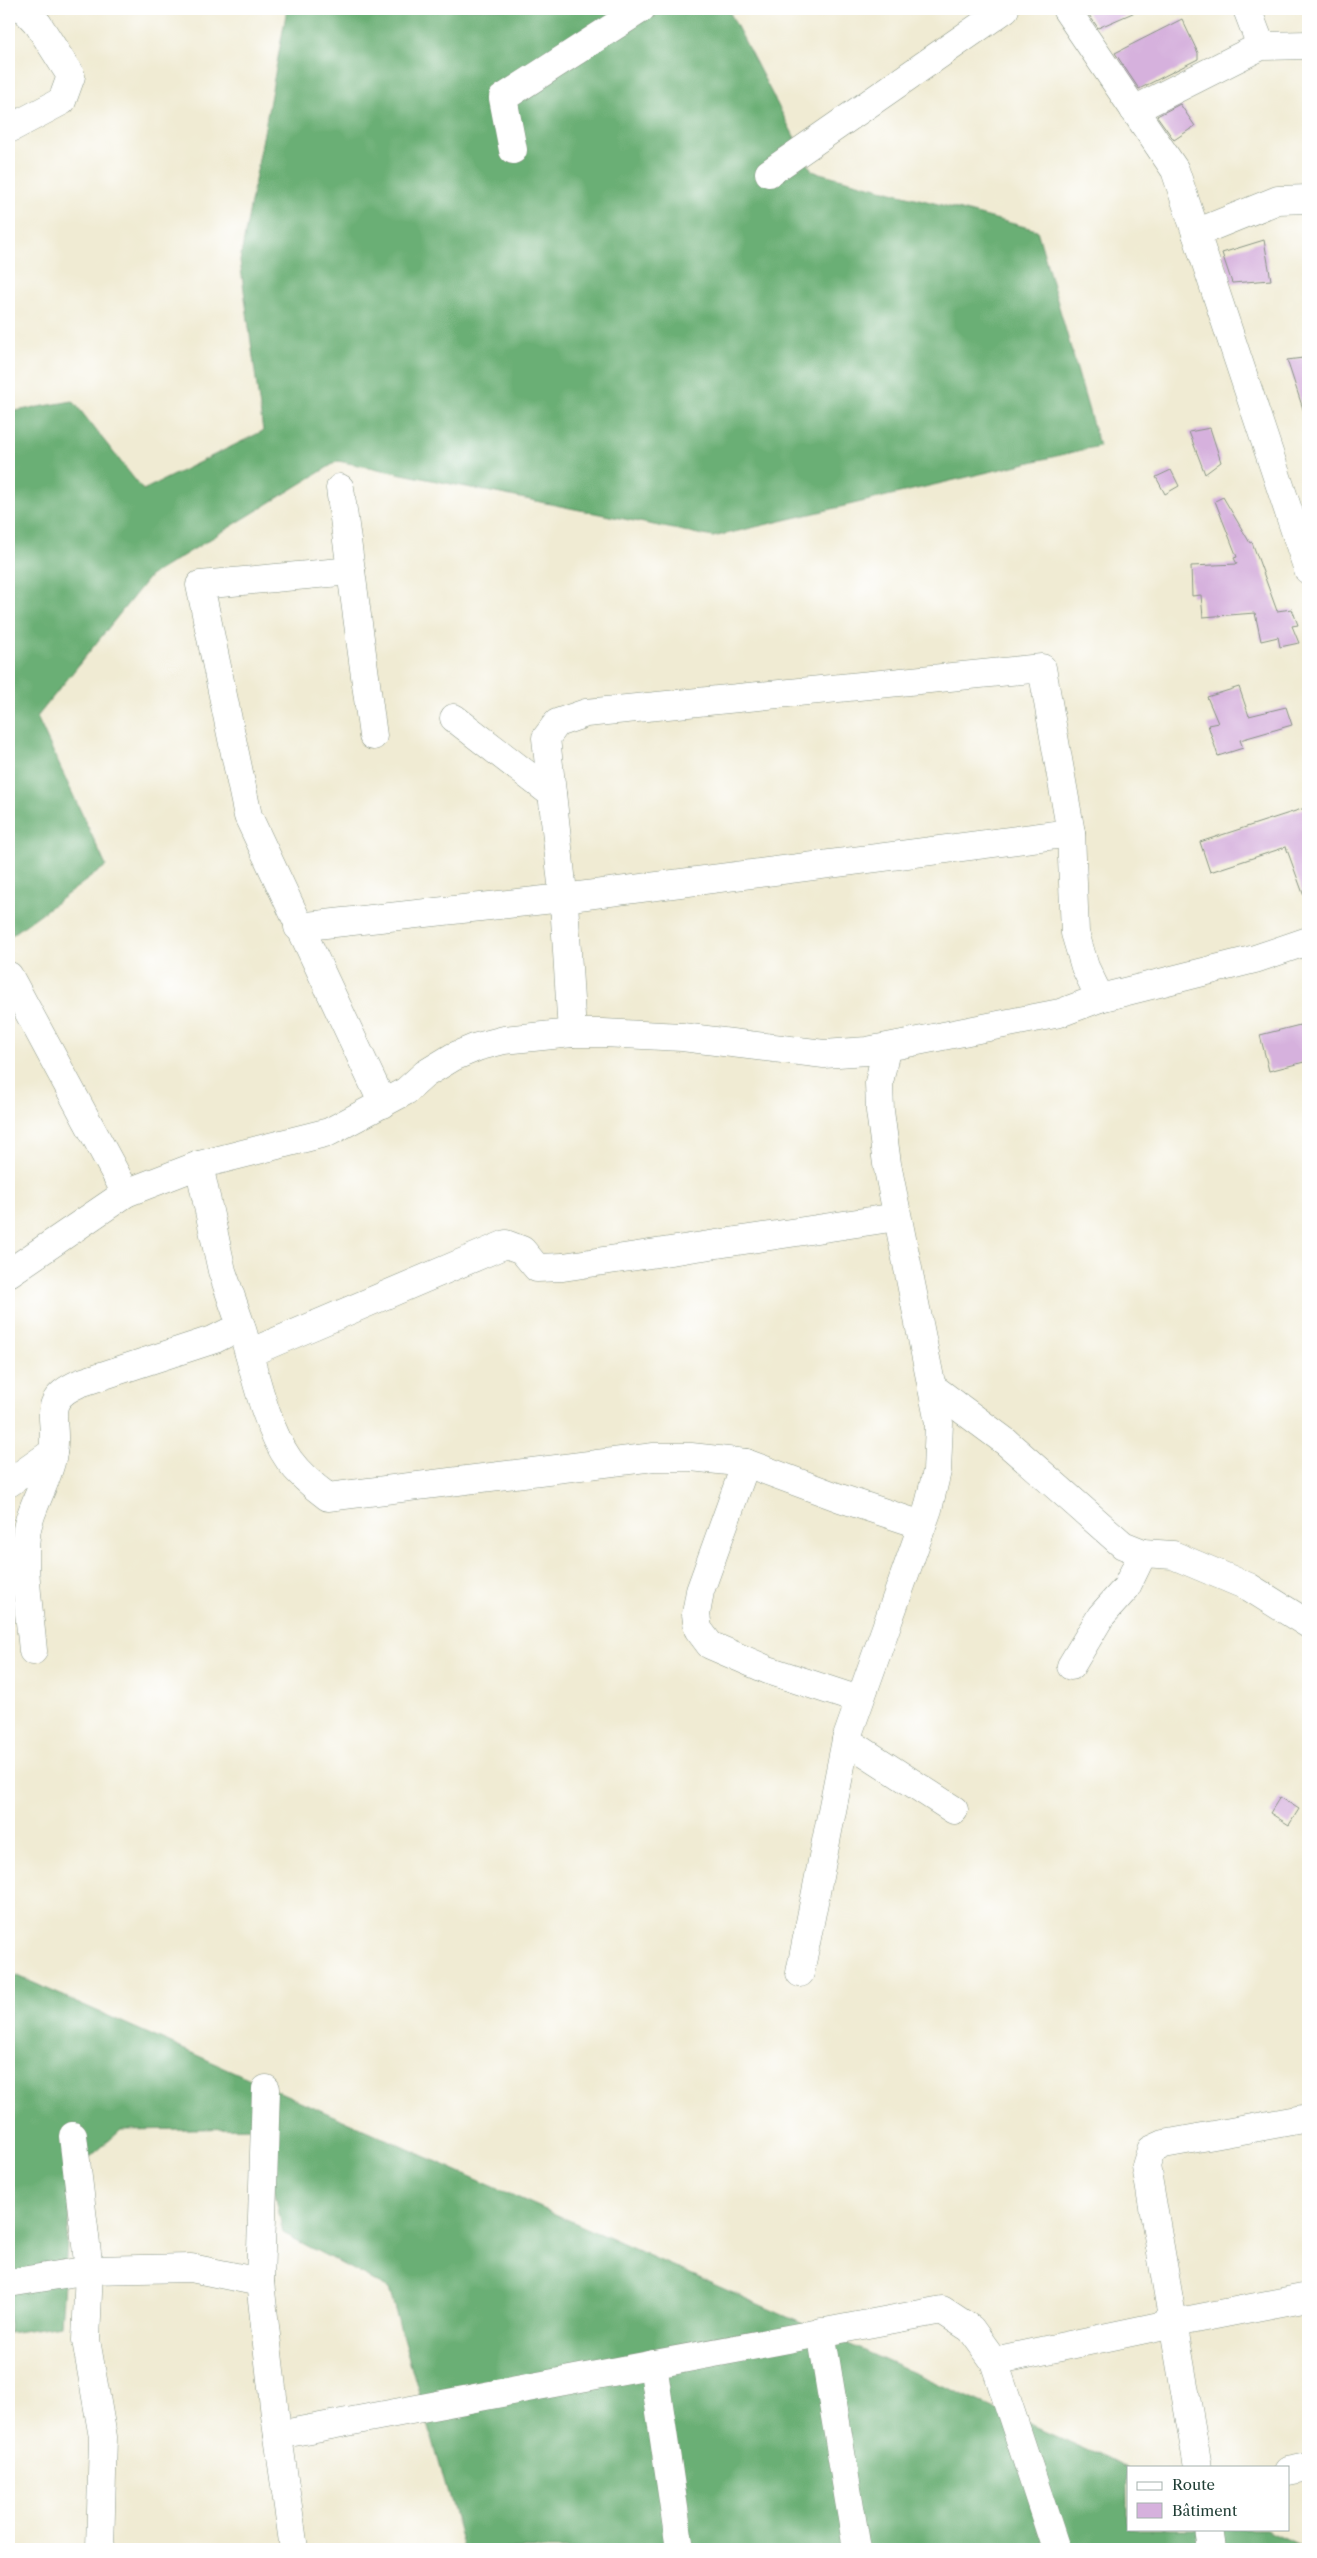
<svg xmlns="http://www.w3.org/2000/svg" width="1317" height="2558" font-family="'Libre Caslon Text',serif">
<rect width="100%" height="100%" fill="#fff"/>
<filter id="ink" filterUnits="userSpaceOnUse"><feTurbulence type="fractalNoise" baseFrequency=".02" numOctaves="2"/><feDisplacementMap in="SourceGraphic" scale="10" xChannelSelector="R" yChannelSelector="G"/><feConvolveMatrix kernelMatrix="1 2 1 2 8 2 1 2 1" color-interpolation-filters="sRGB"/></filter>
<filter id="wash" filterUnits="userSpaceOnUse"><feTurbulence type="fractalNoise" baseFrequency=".0096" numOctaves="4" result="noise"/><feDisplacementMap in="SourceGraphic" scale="20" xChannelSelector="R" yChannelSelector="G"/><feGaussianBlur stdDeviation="1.12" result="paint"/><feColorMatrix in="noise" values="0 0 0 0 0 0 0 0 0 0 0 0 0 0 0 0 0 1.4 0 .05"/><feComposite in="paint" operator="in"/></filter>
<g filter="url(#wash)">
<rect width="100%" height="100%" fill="#f0ebd3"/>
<g fill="#6aaf74" stroke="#447654">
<path d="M287,9H728L812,171L1037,230L1099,446L713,537L338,461L150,576L37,717L106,866L9,937V412L73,401L143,490L263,431L240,261Z"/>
<path d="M9,1972L1128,2468V2529H1266L1308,2549H464L389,2289L283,2233L262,2128L121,2130L72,2173L61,2325L9,2333Z"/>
</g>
<g id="blocks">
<g fill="#d6b1dd">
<path d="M1085,9H1142L1098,28Z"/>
<path d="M1182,19L1198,53V59L1139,89L1115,53Z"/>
<path d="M1180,104L1195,126L1174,140L1157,116Z"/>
<path d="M1264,240L1271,280L1232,283L1222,253Z"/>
<path d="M1303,358L1308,373V415H1305L1287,360Z"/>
<path d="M1210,428L1221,462L1205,474L1189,432Z"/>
<path d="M1171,470L1179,486L1165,494L1156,477Z"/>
<path d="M1223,497L1250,543L1252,542L1277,611L1292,609L1298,625L1292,626L1299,643L1280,647L1278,637L1261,641L1255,613L1203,617L1201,595L1192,596L1191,566L1237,564L1234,558L1237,557L1215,501Z"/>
<path d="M1239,687L1249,716L1286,707L1292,725L1240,740L1243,748L1218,756L1208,725L1218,723L1207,697Z"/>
<path d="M1308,807V899H1305L1286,847L1210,872L1200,842Z"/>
<path d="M1304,1024L1308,1042V1061L1269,1071L1260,1035Z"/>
<path d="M1280,1797L1299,1809L1289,1825L1270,1813Z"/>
</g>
</g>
</g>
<g filter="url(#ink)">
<use href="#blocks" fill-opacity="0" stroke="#889484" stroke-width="1"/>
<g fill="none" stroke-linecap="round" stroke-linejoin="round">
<defs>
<g id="minor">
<path d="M1066,9L1175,170L1308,570"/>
<path d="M1247,9L1261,46"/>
<path d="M1134,110L1261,46L1308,45"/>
<path d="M9,129L62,101L71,76L38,24L24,9"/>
<path d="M513,150L503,98L641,9"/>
<path d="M769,173L1005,9"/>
<path d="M1196,233L1278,200L1308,199"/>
<path d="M340,488L373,736"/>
<path d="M351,571L200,585L248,816L383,1104"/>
<path d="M454,718L552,794"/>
<path d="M298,927L563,898L1071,833"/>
<path d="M9,976L126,1193"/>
<path d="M572,1033L564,902L546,738L557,723L586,713L1042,668L1071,833L1075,933L1085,967L1100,998"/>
<path d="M9,1273L126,1193L199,1165L329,1132L406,1091L425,1074L453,1057L477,1047L504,1040L572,1033H603L682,1037L824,1054L867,1051L1060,1013L1100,998L1255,959L1308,941"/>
<path d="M241,1326C254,1368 264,1424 289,1460C300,1475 313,1486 328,1497L654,1457H691L746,1463L840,1498L922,1525"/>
<path d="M249,1353L506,1244L522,1250L537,1268L563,1267L897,1217"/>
<path d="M932,1387L1006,1442L1123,1545L1143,1553L1173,1555L1249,1587L1308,1624"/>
<path d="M746,1463L700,1591L696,1614L698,1629L710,1645L768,1670L859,1700"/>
<path d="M9,1483L53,1452"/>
<path d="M33,1651C30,1615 21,1564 27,1529C32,1504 49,1479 53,1453C59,1419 38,1401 80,1383L215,1339L241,1326L222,1271L199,1165"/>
<path d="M1071,1666L1101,1616L1126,1588L1143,1553"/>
<path d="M846,1740L954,1810"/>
<path d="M800,1973L846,1740L928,1509L937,1471L939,1423L887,1164L880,1111L879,1083L886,1049"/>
<path d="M266,2089L260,2282L275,2415L294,2549"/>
<path d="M9,2283L89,2270L73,2136"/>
<path d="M821,2332L857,2549"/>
<path d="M994,2361L1056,2549"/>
<path d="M653,2364L680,2549"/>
<path d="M278,2435L942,2310L971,2329L994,2361L1174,2323L1308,2297"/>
<path d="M1198,2467L1146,2166L1151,2150L1164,2144L1308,2118"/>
<path d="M1288,2471L1308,2467"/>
<path d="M1209,2529L1212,2549"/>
<path d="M100,2549L103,2437L86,2340L89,2270L191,2268L260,2282"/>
</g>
</defs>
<use href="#minor" stroke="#889484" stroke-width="29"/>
<use href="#minor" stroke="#fff" stroke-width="28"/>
</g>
</g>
<rect width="1317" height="2558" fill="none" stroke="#fff" stroke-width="30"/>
<rect x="1127" y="2466" width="162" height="65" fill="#ffffff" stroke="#a5b1ae"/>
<rect x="1137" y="2482" width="25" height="8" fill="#ffffff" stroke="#a5b1ae"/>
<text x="1172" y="2490" font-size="15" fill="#1f3d34">Route</text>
<rect x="1137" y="2503" width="25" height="15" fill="#d6b1dd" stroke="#a5b1ae"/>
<text x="1172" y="2516" font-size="15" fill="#1f3d34">Bâtiment</text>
</svg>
